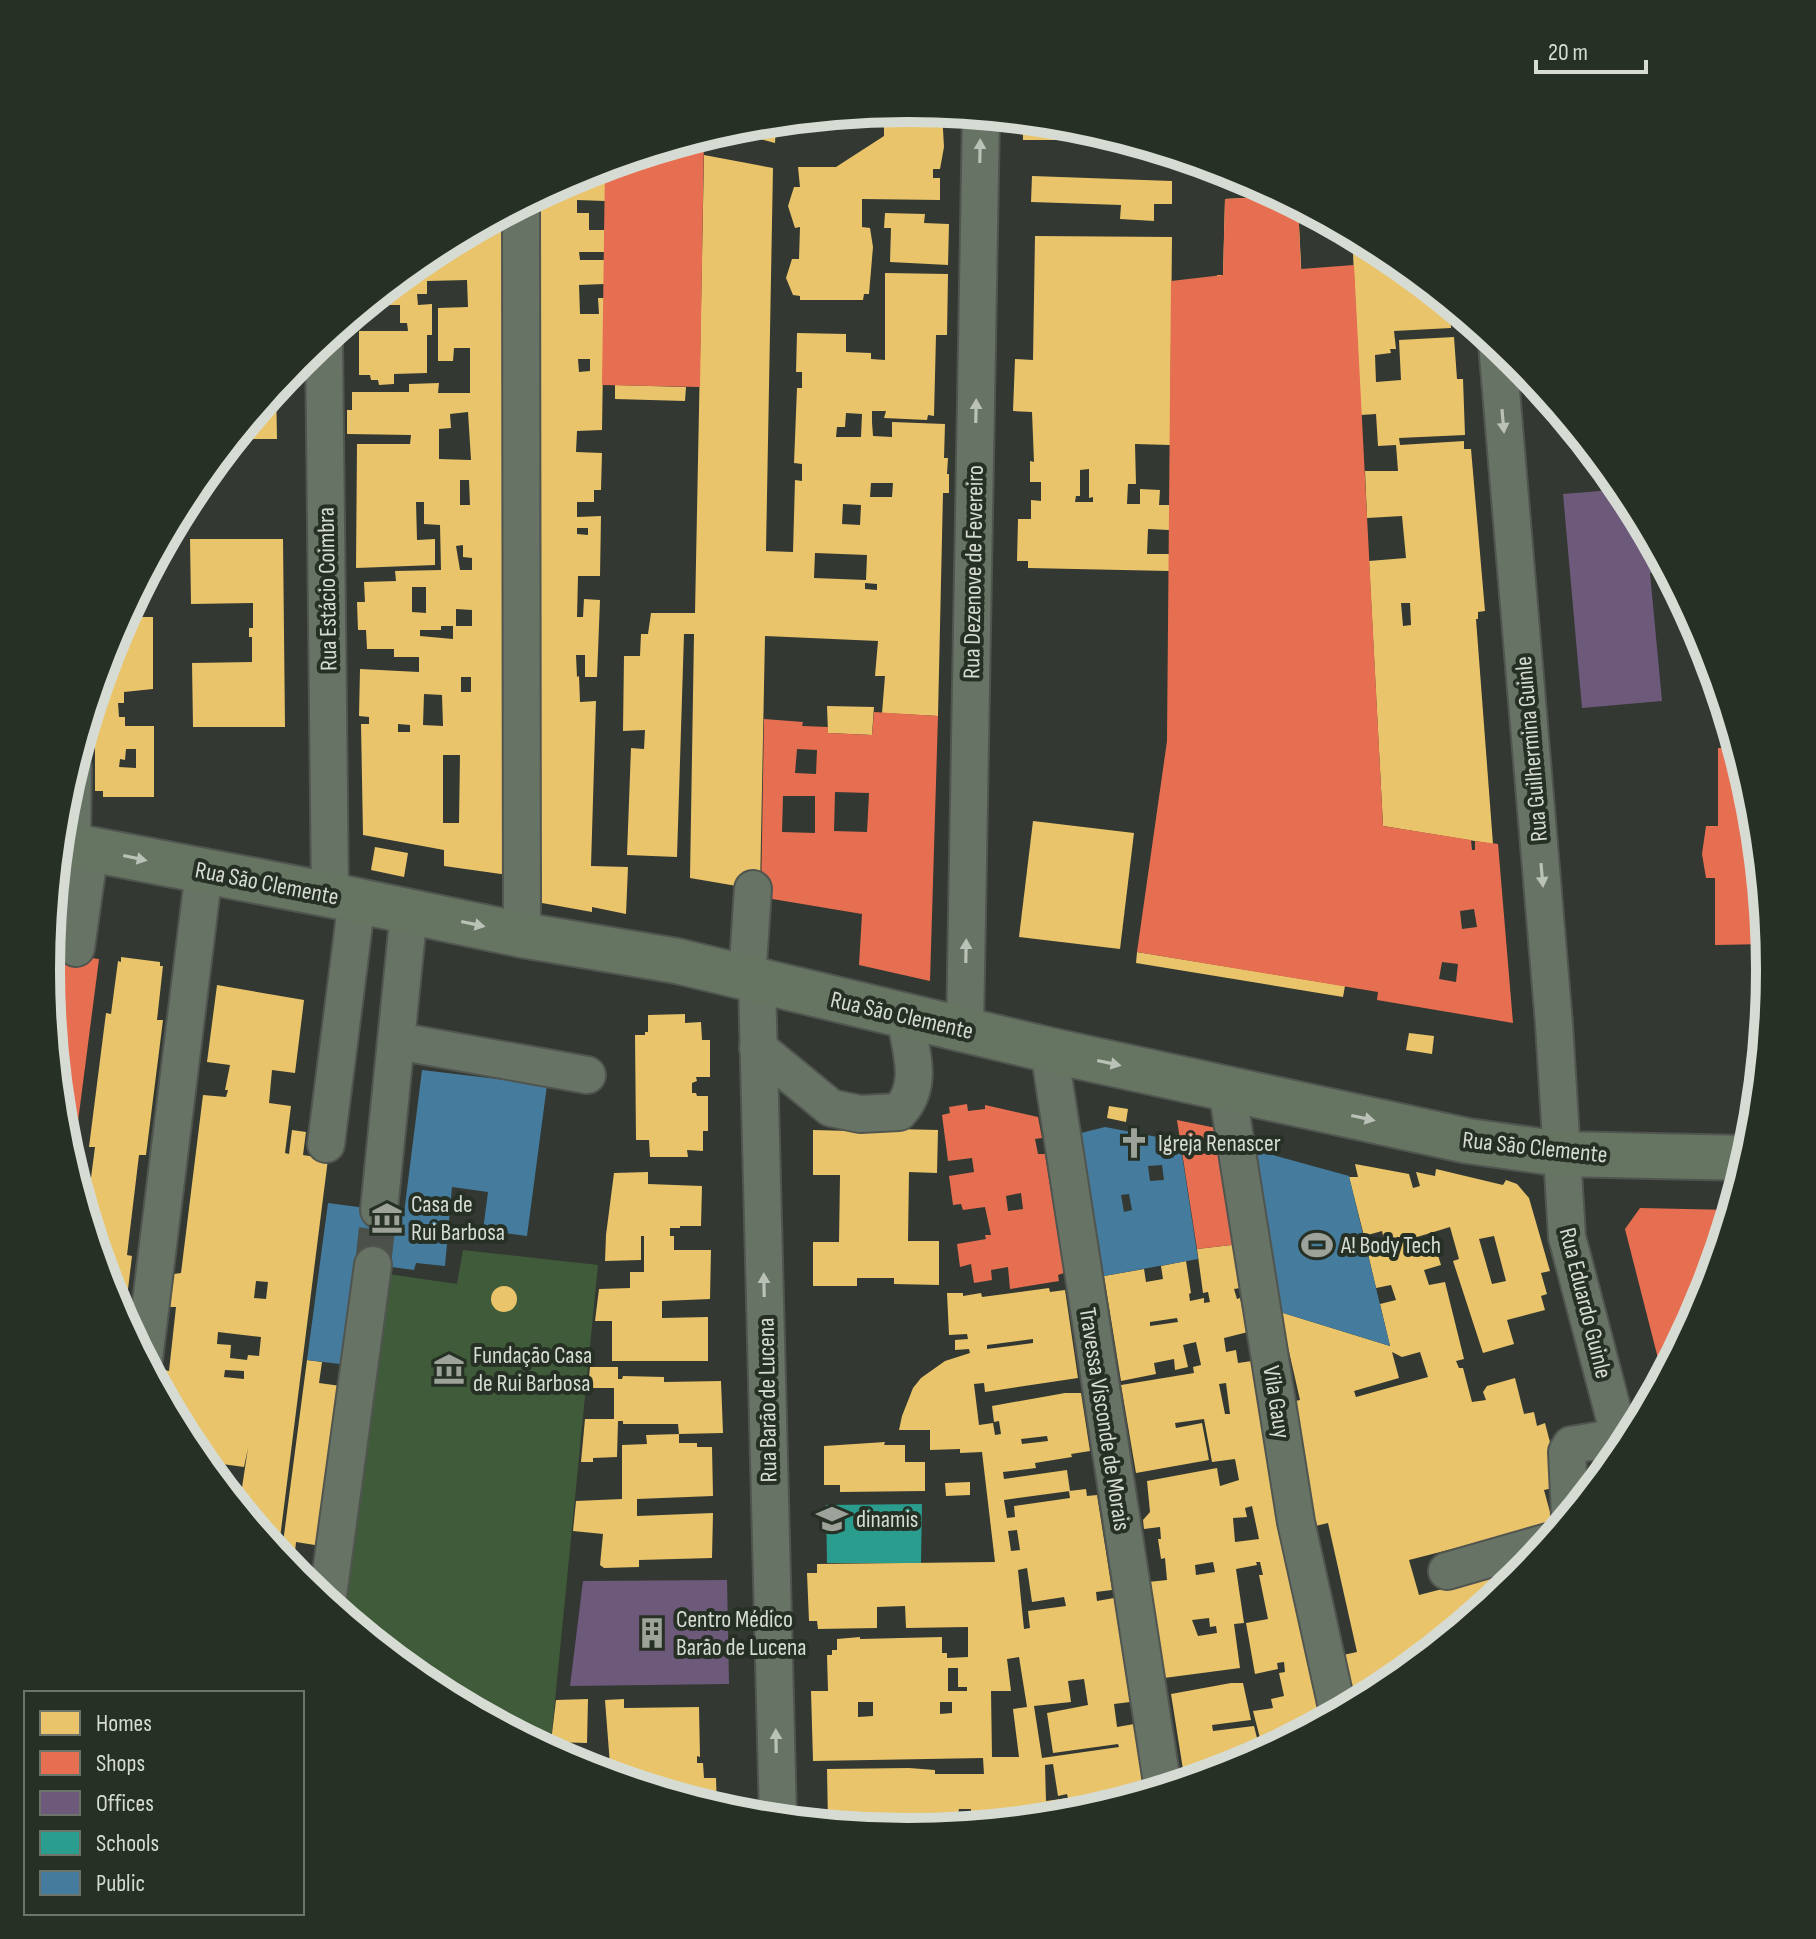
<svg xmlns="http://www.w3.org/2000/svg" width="1816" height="1939" font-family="'Sofia Sans Condensed',sans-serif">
<rect width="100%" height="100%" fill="#333832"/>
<path fill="#405b39" d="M463,1250L598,1265L550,1751L429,1686L343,1615L388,1274L457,1284Z"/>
<g fill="#e9c46a" fill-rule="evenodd">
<path d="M908,108L942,112L944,147L940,169H933V178H940V200L862,199V227L870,228L873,247L869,294H864L863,300H800V296L793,295L786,278L792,259H799L800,227L795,228L788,206L794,187H800L798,167H836L884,136V110Z"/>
<path d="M874,111L867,119L858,123L843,122L839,120V116L827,126L776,127L775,143L723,129L740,124Z"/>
<path d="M1023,119L1077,124L1102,132L1101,140H1023Z"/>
<path d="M1134,141L1171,153L1170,154L1133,153Z"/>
<path d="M704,155L773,168L766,551L793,552L795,480L802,481V464L794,463L797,388H802V372H796L797,333L846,334V352L871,353V359L885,360V273L948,274L947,335H936L934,416L928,415L927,420L884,418L886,411H872V422L873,436L892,437V422L945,424L944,458H948L947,474H949V493H943L938,716L882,713L885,676H875L878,641L765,636L760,890L690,878L694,634H684L677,857L627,855L631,748L644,749L645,730L623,731L624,656H640L641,634H648L651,613H695ZM846,413L862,414L861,437H836L837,427H845ZM871,483H893L892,497H870ZM843,504L861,505L860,525L842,524ZM815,553L867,555L866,580L814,578ZM865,583L877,584V590L865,589Z"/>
<path d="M605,165V201L577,200V213H589V230H605L604,252H579L580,260H604V284L579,285L580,314H599L598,298H604L602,430L577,431L576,452L602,453L601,490H594V502H577V517L601,516L600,576H578L577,617H583L584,599L600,600L597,677H585V655H576L577,677L579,676L580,702L596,701L591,866L628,867L626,914L592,907V912L542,903L541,839L535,838L508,875L444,866V850L363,835L361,724H369V717L359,716L360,669L419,672V657H394V649H367L366,630H358L357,602H365L364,582L396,581L395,571L441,570L440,525L424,524V502H416L417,540L435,539V565L356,568L357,444H410L411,435L347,434V410H352V392H409V384L439,383L438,393H470V348H454L453,361H438V308L468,307L467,280L427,281V294H417L418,305L432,304V335H427V373L394,374V384L379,385L378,380H371L370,375H359V331H408L407,323H400V305H365L429,253L451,241L467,243V233L509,210L532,804H541L536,196L579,173ZM578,359H590V371L579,372ZM468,412L471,460L439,459V429L451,428L450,414ZM460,480H469L470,505H460ZM577,528H588V535L577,534ZM463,545V557L472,558V570H460L456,546ZM412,587H426V613L412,612ZM456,609L472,610V626H456ZM441,626H453V639L420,636V630H441ZM461,677H471V692H461ZM424,694L442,695L443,726L423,725ZM398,724L410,725V732H398ZM443,755H460L459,823H443Z"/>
<path d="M1032,176L1172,181V204H1154V221L1120,219L1121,205L1031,202Z"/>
<path d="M1282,196L1298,205L1314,521L1296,522L1297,525L1238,528V524L1221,525L1220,454L1217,455L1216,428L1221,427L1217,383H1222L1219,316L1224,315V303H1219L1217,275H1223L1225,199Z"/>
<path d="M885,213L925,214L924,223L949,224L948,265L890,262L891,228H884Z"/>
<path d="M1352,234L1387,253L1450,304L1451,328L1394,331L1396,349H1390L1391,353L1375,355L1376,382L1401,380L1399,340L1454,337L1457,379H1463L1465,435L1399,438L1400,445L1464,441V449H1471L1485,611L1478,612V619H1476L1493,844L1383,826L1369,561L1406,558L1402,516L1367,518L1365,471H1398L1396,445L1378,446L1376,414L1361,415ZM1401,603H1410L1411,625L1403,626Z"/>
<path d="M1035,236L1172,237L1170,445L1135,444L1136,484H1128L1127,504H1140V489L1160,490L1159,505H1169V530L1148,529L1147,554H1169V571L1028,568V561H1017L1018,519H1031V500L1041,501V482H1030V461L1034,462L1032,412L1013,411L1015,359L1033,360ZM1089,469V498L1093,497V502H1075L1076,496H1080V470Z"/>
<path d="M615,385L686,387L685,401L615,399Z"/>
<path d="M276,387L277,439H237L236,436Z"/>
<path d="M190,539H283L285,727H193L192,663L252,662V637H249V628H253V603L191,604Z"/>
<path d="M124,617H153V689L124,692V703H118L119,717H125V726H154V797H103V791H95V696L112,639ZM126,749H136V768L119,767L120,759L125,760Z"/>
<path d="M1320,622L1323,708L1291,710V735L1323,734L1329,823H1301V849H1320L1325,852L1313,883L1310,882L1309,888H1305L1301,934L1277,933L1278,922L1260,921V928L1220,931L1221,917L1196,916V911L1191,910L1192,899L1199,897V894L1194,893L1195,883L1203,882L1206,854H1247L1248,824L1222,827L1221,811L1215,812L1212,757L1219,756L1218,740L1250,738V712L1220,714L1219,626Z"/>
<path d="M827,706L874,707L872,735L828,733Z"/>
<path d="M1033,821L1134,833L1120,949L1019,937Z"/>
<path d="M375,847L408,853L404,877L371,870Z"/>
<path d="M48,945L87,952L91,958L48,953Z"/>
<path d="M1137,952L1345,986L1343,997L1136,963Z"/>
<path d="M121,957L160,962V966H163L157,1020H163L146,1155H139L127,1255L132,1256L124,1322L111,1299L86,1216L95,1147H89L106,1013L111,1014L118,961L121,962Z"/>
<path d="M47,958L51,965H54L53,971L61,975L59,990H62L60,1009L54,1008L52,1022Z"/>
<path d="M217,985L304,1000L295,1073L272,1070L269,1103L291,1106L285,1153L289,1154L292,1130L306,1132L303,1155L328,1159L278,1554L227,1491L241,1494L248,1448L244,1467L215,1463L213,1475L191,1448L162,1393L164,1370L169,1371L176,1307H170L174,1274L181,1273L203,1095L226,1097L228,1090H225L230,1065L207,1062ZM256,1281L268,1282L266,1299L254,1298ZM218,1332L261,1337L259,1356L248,1355L247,1360L230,1358L231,1345L217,1344ZM225,1370L244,1371V1379L224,1377Z"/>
<path d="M685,1014V1023L701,1022L702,1040H710V1077H696L697,1081L692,1083V1093H696L697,1096H708V1131H703V1151L687,1150L688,1157H650L649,1140H636L635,1035H645V1032H648V1015Z"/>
<path d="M1409,1033L1434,1036L1432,1054L1406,1050Z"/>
<path d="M1109,1106L1128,1109L1126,1122L1107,1118Z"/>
<path d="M851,1119L896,1129L938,1130L937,1173L909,1172L908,1241H939V1285L894,1284V1278H857V1286H813V1242H839L840,1175H813V1130L851,1131Z"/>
<path d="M1355,1164L1409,1174L1413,1188L1420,1186L1416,1172L1435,1176L1436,1169L1503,1185L1506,1180L1517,1184L1529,1198L1550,1271L1541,1273L1547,1294L1541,1296L1545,1310L1507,1320L1514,1344L1483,1353L1453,1261L1459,1259L1450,1227L1417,1237L1421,1253L1436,1249L1441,1265L1424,1270L1429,1285L1445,1282L1464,1359L1456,1361L1459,1368H1463L1472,1402L1486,1400L1483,1392L1487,1386L1515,1378L1524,1414L1534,1412L1537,1426L1545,1423L1558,1473L1550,1475L1553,1488L1544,1490L1553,1523L1409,1560L1419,1595L1528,1567L1517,1579L1387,1686L1353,1703L1343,1655L1357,1652L1328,1523L1307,1528L1287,1403L1300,1400L1280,1312L1390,1346L1380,1304L1396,1300L1391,1285L1376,1288L1368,1254L1386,1249L1382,1231L1364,1236L1349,1177H1358ZM1494,1236L1506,1281L1492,1284L1479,1239ZM1392,1352L1402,1357L1420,1352L1428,1377L1356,1397L1354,1391L1399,1378Z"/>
<path d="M648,1172V1184L702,1186L701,1226H680V1228H670V1236H674V1250H711L710,1299L662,1301V1318L708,1317V1361H612V1321H595L599,1289L630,1288V1272H644V1236H641V1260L605,1261L606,1235L614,1173Z"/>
<path d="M1704,1242H1722L1704,1300L1693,1320L1675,1251H1704Z"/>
<path d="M1240,1244L1247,1287L1234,1289L1237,1299L1240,1298L1248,1332L1224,1338L1226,1352L1236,1350L1238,1363L1259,1360L1328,1717L1310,1720L1311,1727L1281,1743L1262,1746L1253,1711L1273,1708L1271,1699L1284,1696L1279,1673L1285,1672L1284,1662L1277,1663L1278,1669L1255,1674L1246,1623L1268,1619L1259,1575H1263L1260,1562H1256L1257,1565L1236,1569L1244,1623L1234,1624L1240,1668L1164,1678L1148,1582L1167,1580L1165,1558L1161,1559L1158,1539H1161L1160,1527L1144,1529L1143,1520L1150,1512L1147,1481L1217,1468L1220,1486L1239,1480L1235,1459L1212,1462L1204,1419L1175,1423L1176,1428L1202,1423L1209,1460L1136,1473L1121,1385L1194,1373L1193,1367L1201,1365L1196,1342L1183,1345L1188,1367L1175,1370L1174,1359L1154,1363L1156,1374L1121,1381L1104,1276L1144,1269L1146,1282L1163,1279L1161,1266L1186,1261L1191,1293L1189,1294L1190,1301L1204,1298V1303L1210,1302L1208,1292L1203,1293L1197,1249ZM1177,1318L1178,1322L1150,1326V1322ZM1226,1383L1230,1414H1225L1219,1384ZM1252,1506L1259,1539L1235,1542L1233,1518L1247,1517L1245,1508ZM1213,1562L1215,1572L1196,1575L1195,1565ZM1209,1618L1210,1627L1216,1626L1217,1633L1198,1636L1192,1620Z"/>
<circle cx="504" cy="1299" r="13"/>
<path d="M1049,1288L1050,1292L1065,1290L1078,1378L985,1392L984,1383L974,1384L979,1425L993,1423L995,1435L1001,1434L999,1421L994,1422L992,1406L1065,1393H1081L1090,1451L1071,1454L1072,1457L1035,1463L1036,1468L1003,1472L1004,1479L1067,1470L1070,1491L1004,1500L1007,1518L1015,1517L1014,1506L1070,1498L1069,1491L1086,1489L1087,1496L1097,1495L1112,1590L1096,1592L1097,1601L1114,1598L1130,1702L1114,1704L1117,1727L1134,1724L1144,1788L1128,1791L1129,1797L1117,1799L1116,1791L1081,1796L1082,1806L1045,1812V1818L948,1827V1815H936L935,1819H886V1826H894V1830L828,1824L827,1769L909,1768L935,1770V1774H984L983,1758L813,1761L811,1691H828L827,1655H832V1650H837V1639L860,1637V1639L942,1637V1653H947V1658L968,1657V1627L906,1628L905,1606L877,1607V1628L818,1629L817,1621H809L807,1573H817V1564L995,1562L982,1452L960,1453V1449L930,1450V1430H899L902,1416L913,1388L921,1378L945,1361L970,1353L969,1349L955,1350V1340L968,1339L967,1334L949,1335L947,1293H963V1296L981,1293L982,1297ZM1033,1339V1343L987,1349V1345ZM1047,1436L1048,1441L1022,1444L1021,1439ZM1017,1530L1020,1550L1011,1551L1008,1531ZM1027,1568L1032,1602L1064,1597L1066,1606L1028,1611L1030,1628L1024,1629L1018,1570ZM1019,1657L1027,1707L1013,1709L1019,1757H992L991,1691H1011L1007,1659ZM948,1668H958V1687H967V1691H948ZM1084,1679L1088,1705L1047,1713L1053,1753L1118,1744L1119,1747L1042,1758L1034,1706L1071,1702L1068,1681ZM858,1702H873V1716L858,1717ZM940,1702H952V1713L940,1714ZM1053,1764L1058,1796L1067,1794L1068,1798L1046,1801L1045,1765ZM959,1809H971V1814H958Z"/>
<path d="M307,1360L322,1362L319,1383L341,1386L321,1546L296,1542L293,1572L281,1558Z"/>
<path d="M590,1367H618V1379H622L623,1376L664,1377V1382L721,1381L723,1433L679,1434V1443H697V1447H712L713,1496L637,1499V1516L713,1513L712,1558L639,1560V1567L604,1568L600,1565L603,1534L573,1531L576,1501L622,1499V1445L647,1444L646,1435L679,1434L678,1424H623V1421H618L617,1457L593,1458V1462H581L585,1419H614V1388H588Z"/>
<path d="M885,1442L884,1445H905V1462H925V1491L840,1492V1485H824V1446Z"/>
<path d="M970,1482V1495L946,1496L945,1483Z"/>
<path d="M1231,1683H1243L1251,1720L1212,1725L1213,1731L1254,1726L1261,1754L1237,1766L1185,1782L1171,1694Z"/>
<path d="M588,1699L587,1743L551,1742L556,1700Z"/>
<path d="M624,1699V1708L699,1707L700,1757L697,1756V1763H703L704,1778H716L717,1808L581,1767L610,1765L605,1700Z"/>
</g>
<g fill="#e76f51" fill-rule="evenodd">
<path d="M696,137H704L700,387L602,385L605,165Z"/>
<path d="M1282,196L1298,205L1301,269L1354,265L1383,826L1471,840L1472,850H1475V841L1498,844L1513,1023L1377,1000L1378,992L1137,952L1167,741L1171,281L1223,275L1225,199ZM1474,909L1477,927L1462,929L1460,911ZM1442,962L1458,964L1456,982L1439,979Z"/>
<path d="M1575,430L1601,461L1589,462L1587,446L1577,448Z"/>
<path d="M874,712L938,716L930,981L859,965L862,914L761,897L764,719L803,722L802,726L828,727V733L872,735ZM797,749L817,750L816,774L795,773ZM835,792L869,793L867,832L834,831ZM783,796H815V833L782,832Z"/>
<path d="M1718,748H1737L1754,802L1767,944L1715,945V878H1706L1702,854L1706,826H1718Z"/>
<path d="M48,953L99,959L72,1168L62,1137L46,969Z"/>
<path d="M967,1104L968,1111L985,1109V1105L1038,1117L1042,1138L1035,1139L1038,1154H1045L1064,1273L1058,1275L1059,1281L1010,1289L1008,1267L991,1270L992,1280L974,1283L971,1264L960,1267L957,1244L986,1239L985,1235H991L985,1207L963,1210L961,1204L953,1205L949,1176L974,1172L972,1158L948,1161L942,1115L950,1113L949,1107ZM1021,1193L1023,1209L1008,1211L1006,1196Z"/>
<path d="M1177,1120L1221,1129L1240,1244L1197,1249Z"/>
<path d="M1640,1208L1731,1210L1704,1300L1663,1378L1625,1229Z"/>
</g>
<g fill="#6d597a">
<path d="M1624,489L1668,572L1650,573L1662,701L1582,708L1563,494Z"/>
<path d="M727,1580L729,1684L570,1686L583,1581Z"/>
</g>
<path fill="#2a9d8f" d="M922,1504L921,1563H827L826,1505Z"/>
<g fill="#457b9d" fill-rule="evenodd">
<path d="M422,1070L547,1085L527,1236L483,1230L488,1192L452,1187L445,1266L416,1263L414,1270L361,1263L348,1365L307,1360L328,1203L404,1213Z"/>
<path d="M1105,1127L1173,1140L1172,1146L1181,1148L1198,1259L1104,1276L1081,1133ZM1162,1165L1164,1180L1150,1181L1148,1166ZM1129,1194L1132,1210L1124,1212L1121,1195Z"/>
<path d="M1251,1149L1349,1176L1390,1346L1280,1312Z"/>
</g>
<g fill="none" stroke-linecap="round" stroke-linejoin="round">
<path stroke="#4b514a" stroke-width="36" stroke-dasharray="36 18" stroke-linecap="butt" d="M373,1265L379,1210"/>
<defs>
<g id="minor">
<path d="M521,204L522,935"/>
<path d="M324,339L330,895"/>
<path d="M1497,343L1554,1024L1567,1237L1623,1450"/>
<path d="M72,845L73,768"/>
<path d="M76,948L90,849"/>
<path d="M747,979L753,889"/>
<path d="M757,982L778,1819"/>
<path d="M965,1029L981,115"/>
<path d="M397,1041L587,1075"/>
<path d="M758,1048L831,1108L860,1114L899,1112C925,1084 910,1050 905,1015"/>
<path d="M1049,1050L1163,1789"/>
<path d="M1227,1089L1296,1522L1338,1712"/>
<path d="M326,1144L357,900"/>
<path d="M379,1210L409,911"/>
<path d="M144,1359L204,871"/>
<path d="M1570,1515L1567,1452L1571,1445L1620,1437"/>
<path d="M1447,1571L1548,1542"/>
<path d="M327,1603L373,1265"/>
</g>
<path id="major" d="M58,843L330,895L522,935L677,961L1049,1050L1468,1141L1561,1154L1747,1158"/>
</defs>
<use href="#minor" stroke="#515550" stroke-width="40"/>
<use href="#major" stroke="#515550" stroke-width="48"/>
<use href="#minor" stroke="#677364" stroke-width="36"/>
<use href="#major" stroke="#667462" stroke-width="44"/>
</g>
<defs><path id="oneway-solid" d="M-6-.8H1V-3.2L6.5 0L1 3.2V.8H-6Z" transform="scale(2)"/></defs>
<g fill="#bac2b8">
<use href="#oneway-solid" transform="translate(980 151) rotate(-89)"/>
<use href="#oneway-solid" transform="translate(976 411) rotate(-89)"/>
<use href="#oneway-solid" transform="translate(1503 421) rotate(85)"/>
<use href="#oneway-solid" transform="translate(135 858) rotate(12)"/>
<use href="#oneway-solid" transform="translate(1542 875) rotate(85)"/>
<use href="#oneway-solid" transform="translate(473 924) rotate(12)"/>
<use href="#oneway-solid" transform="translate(966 951) rotate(-89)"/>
<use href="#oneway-solid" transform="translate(1109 1063) rotate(12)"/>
<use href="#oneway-solid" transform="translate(1363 1118) rotate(12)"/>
<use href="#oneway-solid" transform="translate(764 1285) rotate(-91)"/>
<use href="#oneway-solid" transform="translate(776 1741) rotate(-91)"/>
</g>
<defs>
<symbol id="church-bare" viewBox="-9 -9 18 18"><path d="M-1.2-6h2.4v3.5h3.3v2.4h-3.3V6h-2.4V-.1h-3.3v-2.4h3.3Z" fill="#9da39b" stroke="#273025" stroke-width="2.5" paint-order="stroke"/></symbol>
<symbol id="museum-bare" viewBox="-9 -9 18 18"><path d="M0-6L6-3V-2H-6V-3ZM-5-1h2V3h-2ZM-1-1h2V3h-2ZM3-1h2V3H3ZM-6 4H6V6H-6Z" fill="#9da39b" stroke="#273025" stroke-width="2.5" paint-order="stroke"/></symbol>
<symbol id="stadium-bare" viewBox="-9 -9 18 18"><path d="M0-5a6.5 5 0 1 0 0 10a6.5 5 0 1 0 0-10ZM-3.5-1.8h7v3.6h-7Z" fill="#9da39b" stroke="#273025" stroke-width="2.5" paint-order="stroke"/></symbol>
<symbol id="school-bare" viewBox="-9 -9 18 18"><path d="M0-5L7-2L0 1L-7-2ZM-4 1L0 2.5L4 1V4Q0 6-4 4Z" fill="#9da39b" stroke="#273025" stroke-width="2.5" paint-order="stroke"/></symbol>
<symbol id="building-bare" viewBox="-9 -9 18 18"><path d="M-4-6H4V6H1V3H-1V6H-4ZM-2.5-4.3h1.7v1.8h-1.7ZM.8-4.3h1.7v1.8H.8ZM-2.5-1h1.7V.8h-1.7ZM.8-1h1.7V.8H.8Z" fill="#9da39b" stroke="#273025" stroke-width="2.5" paint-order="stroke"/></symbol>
</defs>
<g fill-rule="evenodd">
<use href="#church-bare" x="1112" y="1121" width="44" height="44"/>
<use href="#museum-bare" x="365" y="1196" width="44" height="44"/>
<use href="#stadium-bare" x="1295" y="1223" width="44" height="44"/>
<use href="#museum-bare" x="427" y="1347" width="44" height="44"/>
<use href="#school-bare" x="810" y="1497" width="44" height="44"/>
<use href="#building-bare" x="630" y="1611" width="44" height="44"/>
</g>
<g text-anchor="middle" stroke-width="8" stroke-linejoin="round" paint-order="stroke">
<g font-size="24" fill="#d6dcd4" stroke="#273025">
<text transform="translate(973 572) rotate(-89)" y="8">Rua Dezenove de Fevereiro</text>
<text transform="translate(327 589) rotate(-91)" y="8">Rua Estácio Coimbra</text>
<text transform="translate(1531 749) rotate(-95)" y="8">Rua Guilhermina Guinle</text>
<text transform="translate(267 883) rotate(11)" y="8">Rua São Clemente</text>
<text transform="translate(902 1015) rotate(13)" y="8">Rua São Clemente</text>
<text transform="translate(1535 1147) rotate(6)" y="8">Rua São Clemente</text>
<text transform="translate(1586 1303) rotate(76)" y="8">Rua Eduardo Guinle</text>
<text transform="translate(767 1400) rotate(-91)" y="8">Rua Barão de Lucena</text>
<text transform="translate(1277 1402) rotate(81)" y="8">Vila Gauy</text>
<text transform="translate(1105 1419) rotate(81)" y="8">Travessa Visconde de Morais</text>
</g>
<g font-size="24" fill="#d6dcd4" stroke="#273025" text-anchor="start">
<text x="1158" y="1151">Igreja Renascer</text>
<text x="411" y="1212">Casa de<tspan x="411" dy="28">Rui Barbosa</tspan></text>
<text x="1341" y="1253">A! Body Tech</text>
<text x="473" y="1363">Fundação Casa<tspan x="473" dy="28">de Rui Barbosa</tspan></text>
<text x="856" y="1527">dinamis</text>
<text x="676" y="1627">Centro Médico<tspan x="676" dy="28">Barão de Lucena</tspan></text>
</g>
</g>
<path d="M0 0H1816V1939H0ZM60 970a848 848 0 1 1 1696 0a848 848 0 1 1-1696 0Z" fill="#273025" fill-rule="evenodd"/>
<path fill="none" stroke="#d6dcd4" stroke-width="10" d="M60 970a848 848 0 1 1 1696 0a848 848 0 1 1-1696 0Z"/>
<rect x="24" y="1691" width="280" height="224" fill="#273025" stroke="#6d756b" stroke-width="2"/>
<rect x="40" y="1711" width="40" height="24" fill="#e9c46a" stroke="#6d756b" stroke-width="2"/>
<text x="96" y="1731" font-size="24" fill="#d6dcd4">Homes</text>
<rect x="40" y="1751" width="40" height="24" fill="#e76f51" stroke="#6d756b" stroke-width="2"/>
<text x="96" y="1771" font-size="24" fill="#d6dcd4">Shops</text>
<rect x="40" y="1791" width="40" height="24" fill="#6d597a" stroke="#6d756b" stroke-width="2"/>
<text x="96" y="1811" font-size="24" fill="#d6dcd4">Offices</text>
<rect x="40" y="1831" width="40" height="24" fill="#2a9d8f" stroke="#6d756b" stroke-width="2"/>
<text x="96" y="1851" font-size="24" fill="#d6dcd4">Schools</text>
<rect x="40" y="1871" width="40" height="24" fill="#457b9d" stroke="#6d756b" stroke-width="2"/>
<text x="96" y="1891" font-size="24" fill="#d6dcd4">Public</text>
<path d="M1536 60v12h110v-12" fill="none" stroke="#d6dcd4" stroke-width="4"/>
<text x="1548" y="60" font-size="24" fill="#d6dcd4" stroke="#273025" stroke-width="6" paint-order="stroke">20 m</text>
</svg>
